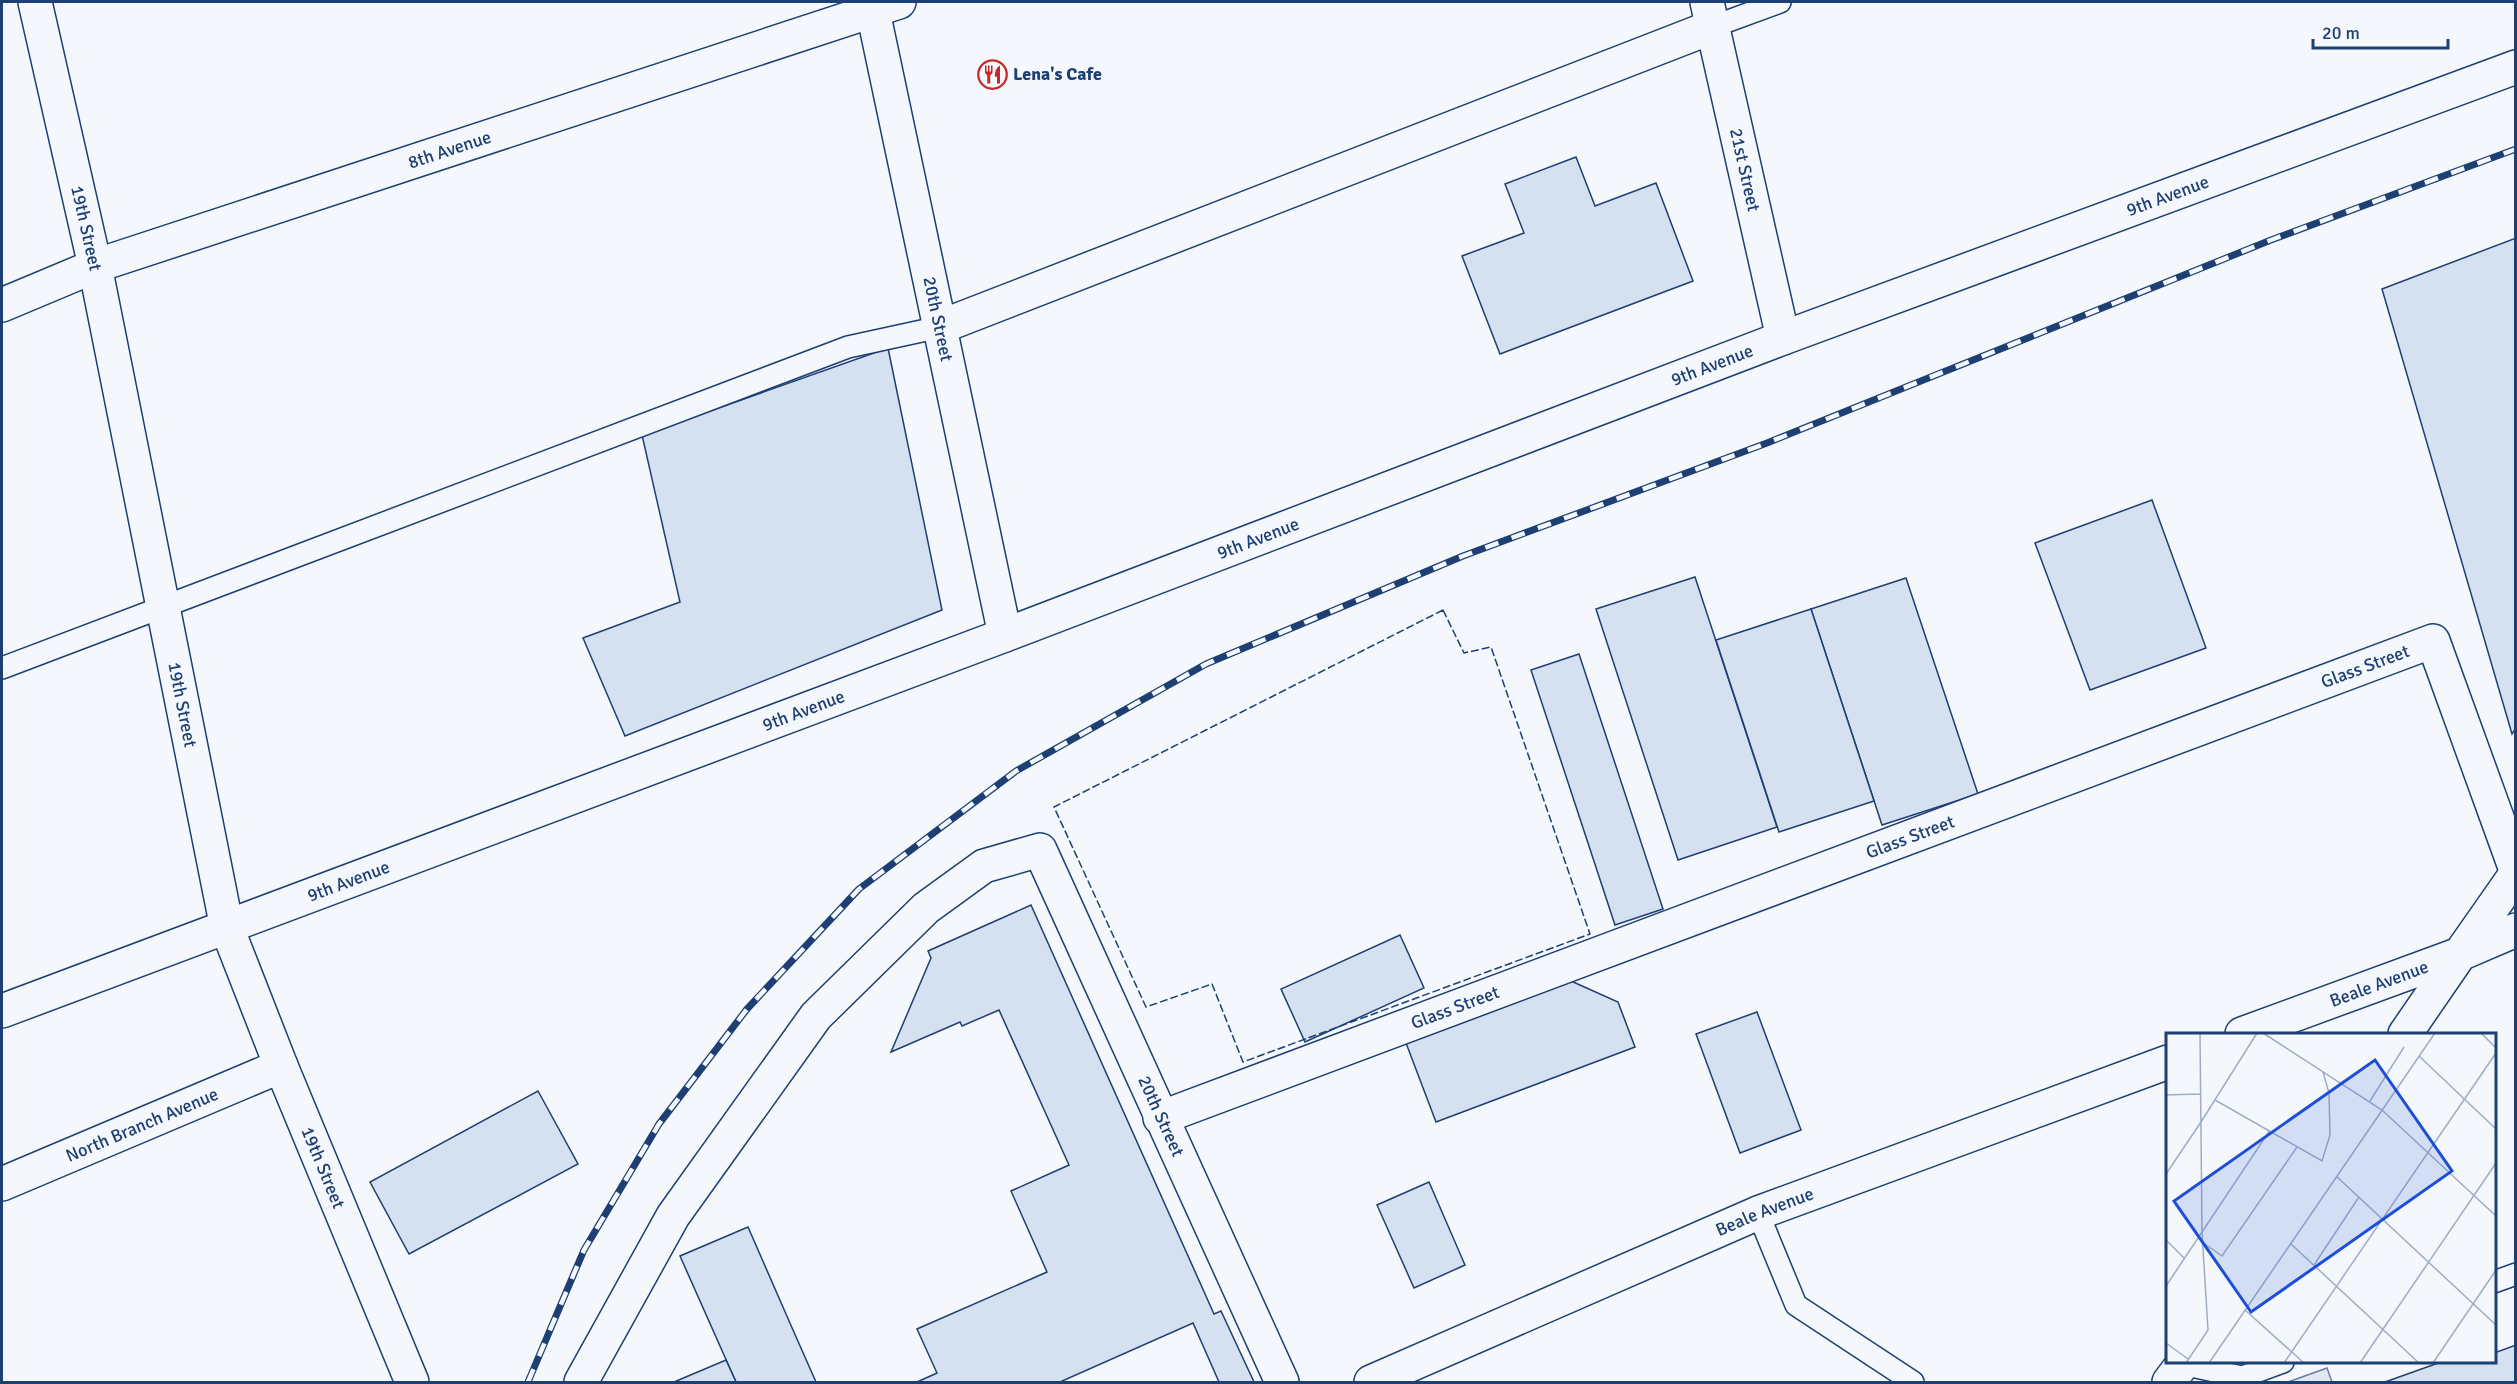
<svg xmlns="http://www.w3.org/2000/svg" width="2517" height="1384" font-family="Signika,sans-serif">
<rect width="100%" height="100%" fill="#f4f7fb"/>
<path fill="#e3e8f0" stroke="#687fa3" stroke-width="1.5" d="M2327,1368L2332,1382H2288Z"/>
<g fill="#d5e0f0" stroke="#1d3f73" stroke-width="1.5">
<path d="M1576,157L1595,206L1656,183L1693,281L1500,354L1462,256L1524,233L1505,184Z"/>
<path d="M2516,238V728L2512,734L2382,289Z"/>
<path d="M888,348L942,610L625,736L583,638L680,602L642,435Z"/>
<path d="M2152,500L2206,648L2090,690L2035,543Z"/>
<path d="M1695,577L1777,827L1678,860L1596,609Z"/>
<path d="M1906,578L1978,794L1882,825L1811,609Z"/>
<path d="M1811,609L1874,801L1779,832L1716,640Z"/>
<path d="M1579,654L1663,909L1615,925L1531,670Z"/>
<path d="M1031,905L1214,1314L1221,1311L1254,1382H1219L1193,1323L1060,1382H917L937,1373L917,1329L1047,1272L1011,1191L1069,1165L999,1010L962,1026L960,1022L891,1052L931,958L928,951Z"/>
<path d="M1400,935L1424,988L1305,1042L1281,989Z"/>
<path d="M1571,981L1618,1002L1635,1047L1436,1122L1406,1043Z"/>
<path d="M1757,1012L1801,1130L1740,1153L1696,1034Z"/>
<path d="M538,1091L578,1164L409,1254L370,1182Z"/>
<path d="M1429,1182L1465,1265L1414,1288L1377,1205Z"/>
<path d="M748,1227L793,1330L816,1382H736L680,1256Z"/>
<path d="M2516,1345V1382H2385L2441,1362H2494V1353Z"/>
<path d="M726,1360L736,1382H674Z"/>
</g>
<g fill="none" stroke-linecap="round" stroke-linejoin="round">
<defs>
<g id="lane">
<path d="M1712,27L1780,2"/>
<path d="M2,668L848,347L940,327"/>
<path d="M1758,1213L1796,1305L1913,1382"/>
<path d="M2494,1282L2516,1274"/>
<path d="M2182,1364L2242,1377L2283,1362"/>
</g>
<g id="street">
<path id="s1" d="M35,2L95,266L227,928L281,1066L412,1382"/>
<path id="s2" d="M871,2L1005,635"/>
<path id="s3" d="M1707,2L1783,338"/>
<path d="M940,327L1712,27"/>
<path id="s4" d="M2242,1034L2460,954L2516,874"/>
<path id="s5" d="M1160,1118L2433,641L2516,870"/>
<path id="s6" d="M2,1184L281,1066"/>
<path id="s7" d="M581,1382L673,1216L816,1016L926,908L984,866L1040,850L1282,1382"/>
<path id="s8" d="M1371,1382L1758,1213L2168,1062"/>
</g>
<g id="secondary">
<path id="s9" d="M2,305L95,266L899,2"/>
<path id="s10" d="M2,1011L1005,635L1783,338L2516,67"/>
</g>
<g id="primary">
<path d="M2405,1034L2460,954L2516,930"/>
<path d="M2169,1382L2184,1362"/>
</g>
</defs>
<use href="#lane" stroke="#1d3f73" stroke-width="24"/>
<use href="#street" stroke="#1d3f73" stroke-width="36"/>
<use href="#secondary" stroke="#1d3f73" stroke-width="36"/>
<use href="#primary" stroke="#1d3f73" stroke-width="36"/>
<use href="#lane" stroke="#f4f7fb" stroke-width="21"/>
<use href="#street" stroke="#f4f7fb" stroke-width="33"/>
<use href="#secondary" stroke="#f4f7fb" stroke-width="33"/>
<use href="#primary" stroke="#f4f7fb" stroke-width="33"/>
<defs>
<path id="rail" d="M528,1382L584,1250L659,1124L747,1009L859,889L1016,771L1206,664L1463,556L1767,443L2271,240L2516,149"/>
</defs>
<use href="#rail" stroke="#1d3f73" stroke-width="7"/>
<use href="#rail" stroke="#f4f7fb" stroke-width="4.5" stroke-dasharray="14" stroke-linecap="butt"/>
<path stroke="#1d3f73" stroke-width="1.5" stroke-dasharray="8 3" stroke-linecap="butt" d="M1443,610L1464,653L1491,647L1590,934L1243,1062L1212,984L1146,1007L1054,807Z"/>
</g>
<defs>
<symbol id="restaurant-ring" viewBox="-11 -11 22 22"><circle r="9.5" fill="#f4f7fb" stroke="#c62828" stroke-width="1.5"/><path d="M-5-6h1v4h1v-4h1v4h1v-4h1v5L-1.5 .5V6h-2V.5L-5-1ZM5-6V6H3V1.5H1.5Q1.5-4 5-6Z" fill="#c62828"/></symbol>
</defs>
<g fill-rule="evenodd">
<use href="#restaurant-ring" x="976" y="58" width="33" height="33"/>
</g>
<g text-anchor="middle" stroke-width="4.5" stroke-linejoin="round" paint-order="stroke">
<g font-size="18" font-weight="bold" fill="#1d3f73" stroke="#f4f7fb" text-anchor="start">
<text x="1013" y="80">Lena's Cafe</text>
</g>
<g font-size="18" fill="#1d3f73" stroke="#f4f7fb">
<text dy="6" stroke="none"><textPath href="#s9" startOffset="474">8th Avenue</textPath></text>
<text dy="6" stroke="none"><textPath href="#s3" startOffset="172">21st Street</textPath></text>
<text dy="6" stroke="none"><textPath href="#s10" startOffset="2314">9th Avenue</textPath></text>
<text dy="6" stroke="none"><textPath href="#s1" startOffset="232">19th Street</textPath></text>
<text dy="6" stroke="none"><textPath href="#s2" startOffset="324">20th Street</textPath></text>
<text dy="6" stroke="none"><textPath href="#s10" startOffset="1828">9th Avenue</textPath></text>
<text dy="6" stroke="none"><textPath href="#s10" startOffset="1342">9th Avenue</textPath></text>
<text dy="6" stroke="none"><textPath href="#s5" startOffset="1287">Glass Street</textPath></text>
<text dy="6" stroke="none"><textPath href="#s1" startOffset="718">19th Street</textPath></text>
<text dy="6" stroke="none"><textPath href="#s10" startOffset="856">9th Avenue</textPath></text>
<text dy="6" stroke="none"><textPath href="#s5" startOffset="801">Glass Street</textPath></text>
<text dy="6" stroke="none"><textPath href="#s10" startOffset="370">9th Avenue</textPath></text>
<text dy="6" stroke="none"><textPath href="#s4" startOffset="146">Beale Avenue</textPath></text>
<text dy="6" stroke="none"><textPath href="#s5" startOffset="315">Glass Street</textPath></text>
<text dy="6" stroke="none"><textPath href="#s7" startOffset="1012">20th Street</textPath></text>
<text dy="6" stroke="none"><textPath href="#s6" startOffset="152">North Branch Avenue</textPath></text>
<text dy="6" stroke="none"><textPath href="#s1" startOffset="1204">19th Street</textPath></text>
<text dy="6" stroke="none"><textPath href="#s8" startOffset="429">Beale Avenue</textPath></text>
</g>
</g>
<g transform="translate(2166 1033)">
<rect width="330" height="330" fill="#f4f7fb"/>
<path fill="none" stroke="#9eadc5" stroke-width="1.5" d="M97,0L216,77L330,183M315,0L330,15M253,23L330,96M0,62L34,61M49,67L156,128L164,102L163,60L157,39M204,68L238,14M35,89L91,0M0,141L35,89M170,143L330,292M0,207L19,226M36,209L56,223L131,114M125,211L253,330M148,232L193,164M0,253L36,199L34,0M79,277L138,330M0,310L22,326M20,330L42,297L36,199L104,97M43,330L269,0M118,330L330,20M194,330L330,130M267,330L330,237"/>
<path fill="#1d4ed8" fill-opacity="0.15" stroke="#1d4ed8" stroke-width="3" d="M209,27L286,138L85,279L8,168Z"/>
<rect width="330" height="330" fill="none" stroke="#1d3f73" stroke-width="3"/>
</g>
<rect width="2517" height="1384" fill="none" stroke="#1d3f73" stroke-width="6"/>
<path d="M2313 39v9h135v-9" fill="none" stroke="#1d3f73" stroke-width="3"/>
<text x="2322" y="39" font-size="18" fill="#1d3f73" stroke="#f4f7fb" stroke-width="4.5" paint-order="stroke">20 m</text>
</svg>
